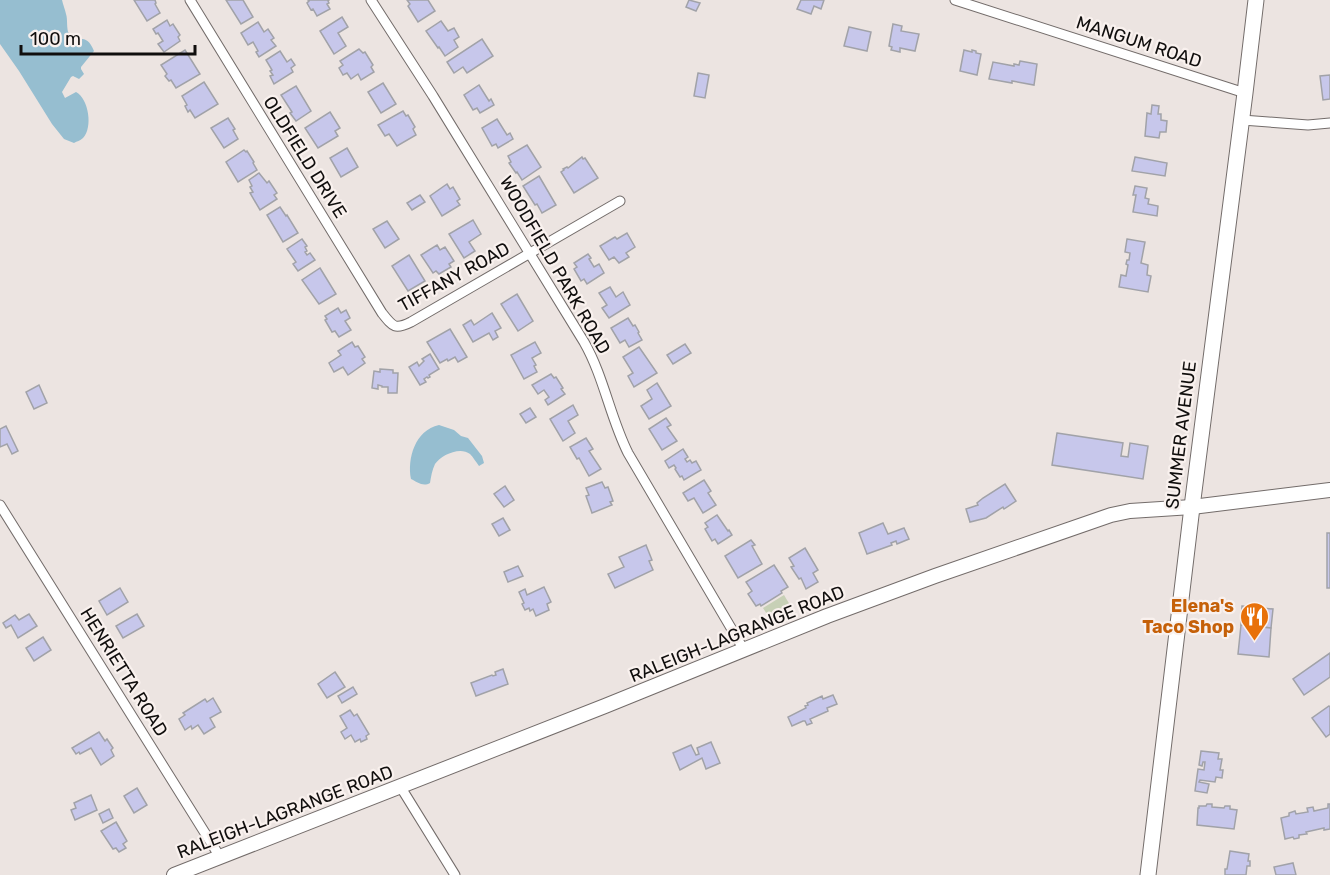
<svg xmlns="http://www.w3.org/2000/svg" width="1330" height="875" font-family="Rubik,sans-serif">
<rect width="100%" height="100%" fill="#ece4e1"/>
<path fill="#c7d0b6" d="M784,595L793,610L770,619L763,608Z"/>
<g fill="#96bed0">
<path d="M0,0H62C63,5 65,9 66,14C68,20 66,28 69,34C75,45 86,30 94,51L81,67V69L84,74L79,79L73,76L71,77L62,92L65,98L76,92C89,99 93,128 83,138C80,141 77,141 74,143L64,139L52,124L19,71L0,44Z"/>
<path d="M439,425L454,430L461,436L468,438L482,456L484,463L479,466C476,462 473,457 470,454C460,446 441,455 435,464C432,470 431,477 430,483C423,487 417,482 411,479C407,459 415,430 439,425Z"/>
</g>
<g fill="#c7c7eb" stroke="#a1a2a8" stroke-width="1.5">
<path d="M134,0H155L156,3L155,4L160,13L147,21Z"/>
<path d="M226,0H243L253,17L241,24Z"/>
<path d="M308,0H329L328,1L329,3L327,4L330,9L317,16L313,9L311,10L307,3L309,1Z"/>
<path d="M407,0H428L435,11L418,22L408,6L410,4Z"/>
<path d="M689,0L700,3L696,11L686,7Z"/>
<path d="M801,0H824L821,9L814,6L811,14L797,9Z"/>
<path d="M342,17L348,27L338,33L346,46L334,54L320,31Z"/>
<path d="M167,20L170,26L173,24L180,35L178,37L180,41L164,52L158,44L163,41L158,33L156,34L153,29Z"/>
<path d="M441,21L448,31L454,28L459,37L454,40L458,47L445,56L439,47L438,48L426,31Z"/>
<path d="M258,22L264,32L268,29L274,38L271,40L276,46L259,57L256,52L258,51L253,42L248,45L241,33Z"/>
<path d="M893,24L902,26L901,31L919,34L915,51L900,48V52L891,50L892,47L889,46Z"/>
<path d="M849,27L871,32L867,51L844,46Z"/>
<path d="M482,39L493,56L467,73L463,67L454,73L447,62Z"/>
<path d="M359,49L363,53L365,52L373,65L371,67L374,72L361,80L358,74L351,79L347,73L343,75L339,68L343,65L340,61Z"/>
<path d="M185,50L200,74L176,88L171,80L169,81L165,76L167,74L161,65Z"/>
<path d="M964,50L972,52V50L976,51V53L981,54L977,75L960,71Z"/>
<path d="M280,51L287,62L291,59L295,65L291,68L293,72L274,84L270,76L273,75L270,71L272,70L266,60Z"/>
<path d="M1020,61L1037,64L1034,85L1012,81V83L989,79L993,62L1014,66V64L1019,65Z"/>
<path d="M698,73L709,75L705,98L694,96Z"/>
<path d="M1330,75V99L1323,100L1320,76Z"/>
<path d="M204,82L218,104L195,118L190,110L188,112L185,106L187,105L182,96Z"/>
<path d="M383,83L396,104L381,113L368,92Z"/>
<path d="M479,85L489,101L491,99L494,105L480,113L477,108L473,110L464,95Z"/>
<path d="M296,86L311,111L296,121L290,113L292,112L281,95Z"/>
<path d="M1152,105L1159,106L1158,114H1161V120L1167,121L1166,132H1160L1159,138L1145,136L1147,113L1151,114Z"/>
<path d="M403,111L406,116L408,115L415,127L413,129L416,135L397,146L389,134L385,136L378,125Z"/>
<path d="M330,112L340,128L335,131L338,136L318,148L305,128Z"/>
<path d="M228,118L235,129L233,130L238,139L224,148L211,128Z"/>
<path d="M497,119L507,135L510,133L513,139L498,148L496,144L492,146L482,128Z"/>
<path d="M527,145L541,167L522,180L517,172L516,173L509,163L511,162L508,156Z"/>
<path d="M347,148L358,167L341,177L330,158Z"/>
<path d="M244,150L246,152L247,151L254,162L253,163L257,170L238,182L226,162Z"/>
<path d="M582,157L583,159L585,158L598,178L574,193L561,172L564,170L563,169L567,167L568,168Z"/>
<path d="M1135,157L1167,163L1165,176L1132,171Z"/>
<path d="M259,173L267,183L269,181L277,193L274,195L277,199L260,210L250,193L253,192L250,187L252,186L249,180Z"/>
<path d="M539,176L556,205L542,213L537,204L535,205L523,186Z"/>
<path d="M447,184L450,189L453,187L460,199L457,201L460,205L442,216L430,196Z"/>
<path d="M1135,186L1147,188L1145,198L1149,199L1148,204L1158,206L1157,216L1133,212L1136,195H1133Z"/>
<path d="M420,195L425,202L412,210L407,203Z"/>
<path d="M280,207L286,216L287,215L298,233L283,242L267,215Z"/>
<path d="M473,220L481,234L469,242L475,251L464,258L449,234Z"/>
<path d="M387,221L399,239L385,248L373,229Z"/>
<path d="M627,233L635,247L626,253L629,257L619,263L614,257L609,260L600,246L615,237L617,239Z"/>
<path d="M302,239L307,246L305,247L307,251L305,252L307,255L310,253L315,260L298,271L293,264L296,262L287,249Z"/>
<path d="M1127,239L1145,242L1141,263L1148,265L1147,275L1151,276L1148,292L1119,287L1121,275L1126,276L1128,265L1126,264L1127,260H1129L1130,253L1125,252Z"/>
<path d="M437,245L440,250L445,247L454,261L449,264L451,267L439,274L436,271L433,273L421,255Z"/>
<path d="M588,254L591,258L589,259L594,267L599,264L604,273L587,284L584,279L581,281L574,269L577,267L574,263Z"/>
<path d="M409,255L425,281L408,291L392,266Z"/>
<path d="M320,268L336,294L319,304L302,280Z"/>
<path d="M610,287L616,297L623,292L630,305L609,318L602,308L607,305L599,293Z"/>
<path d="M517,294L533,321L518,331L501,304Z"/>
<path d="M338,308L341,313L346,310L350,318L345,321L351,330L339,337L335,331L332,332L325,320L327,319L325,316Z"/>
<path d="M492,313L501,328L495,331L498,337L493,340L489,333L473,342L463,325L471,320L474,325Z"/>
<path d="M628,318L633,326L635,325L639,332L638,333L642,340L629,347L625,340L620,343L611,328Z"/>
<path d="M450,329L467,357L458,362L455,357L448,361L447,359L440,363L427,342Z"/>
<path d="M352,342L355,347L358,346L365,357L362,359L365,363L348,375L343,367L334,372L329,363L341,355L338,351Z"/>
<path d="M535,342L541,353L532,358L536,365L534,366L537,372L524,379L511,355Z"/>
<path d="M685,344L691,353L673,364L667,355Z"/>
<path d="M639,347L657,373L634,387L628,376L633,373L623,357Z"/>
<path d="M430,354L439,369L429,375L430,377L428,378L427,377L424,379L426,382L420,385L409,367L417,362L419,366L424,361L422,359Z"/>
<path d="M380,369L393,370V373H398L397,393H388V387H382V386L378,385V389L372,388L374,371L380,372Z"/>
<path d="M551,374L554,378L556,377L563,388L561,389L565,394L548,405L545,400L549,397L544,390L538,394L532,385Z"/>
<path d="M657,383L671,406L649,419L641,406L652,399L647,390Z"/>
<path d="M39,385L47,403L34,409L26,392Z"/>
<path d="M573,405L578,415L568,421L575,433L563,441L550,419Z"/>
<path d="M530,408L536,417L526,423L520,414Z"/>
<path d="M666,418L671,425L667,427L677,441L662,450L649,429Z"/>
<path d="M6,426L18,451L12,454L7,444L0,447V429Z"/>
<path d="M1057,433L1123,443L1121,456L1128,457L1130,443L1148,446L1143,479L1052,465Z"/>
<path d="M586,438L593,449L589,451L601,469L589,476L579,458L577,459L570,447Z"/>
<path d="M683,449L688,457L685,459L687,462L690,460L692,463L696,461L701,470L684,480L682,476L680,477L675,469L676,468L674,465L669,468L665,461Z"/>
<path d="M704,480L711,491L708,493L716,505L703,513L694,498L688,501L683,493Z"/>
<path d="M602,482L605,488L608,487L613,501L610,502L612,505L592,513L586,496L589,495L586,488Z"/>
<path d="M1005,484L1016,501L1004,509L1003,507L986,518L970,522L966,509L978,505L977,503L983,498Z"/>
<path d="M505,486L514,500L504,507L494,494Z"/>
<path d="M717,515L728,531L729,530L732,535L718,544L715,539L712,541L705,529L708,527L705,523Z"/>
<path d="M503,518L510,530L499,536L492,524Z"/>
<path d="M883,523L888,534L904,528L909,539L897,544L896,541L891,543L892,545L867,554L859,533Z"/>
<rect x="1327" y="533" width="3" height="55"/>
<path d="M751,540L755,545L752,546L762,564L738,578L725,556Z"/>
<path d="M646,545L652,560L649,561L653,570L615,588L608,574L624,567L619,557Z"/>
<path d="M805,548L818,570L813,573L818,582L806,589L801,578L799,579L791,567L794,566L789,558Z"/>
<path d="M774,565L788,587L781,591L782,593L761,606L760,604L756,606L748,594L752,591L746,582Z"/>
<path d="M518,566L523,576L508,582L504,572Z"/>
<path d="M544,587L551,602L547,604L549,610L536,616L533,609L530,611L529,608L525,610L522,604L524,603L519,592L525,589L527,595Z"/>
<path d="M120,588L128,602L107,615L99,601Z"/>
<path d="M1242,606L1273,609L1271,628L1241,625Z"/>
<path d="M29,614L37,626L18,638L11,625L6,628L3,623L15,615L19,620Z"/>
<path d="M137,614L144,626L123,638L116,626Z"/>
<path d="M1241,625L1271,628L1269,657L1238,654Z"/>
<path d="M43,637L51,650L34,661L26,648Z"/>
<path d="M1330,653V677L1304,695L1293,679Z"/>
<path d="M503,669L508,684L476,696L471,683L492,675L493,676L496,675L495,672Z"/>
<path d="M335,672L345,687L327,698L318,684Z"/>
<path d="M353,687L357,694L342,703L338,696Z"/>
<path d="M833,695L837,704L827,708L828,711L810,719L812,723L807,725L805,721H803L792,726L788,717L806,708L805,706L808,705L807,703L822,696L823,699Z"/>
<path d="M213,698L221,712L210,718L215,727L204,734L198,725L192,729L191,726L185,730L179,719L185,715L183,713L205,699L207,702Z"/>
<path d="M1329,706L1330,707V734L1326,737L1312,718Z"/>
<path d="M350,710L354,716L357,714L369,734L366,736L367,739L361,742L360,739L355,742L351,735L345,739L341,732L347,728L340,716Z"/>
<path d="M99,732L105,741L107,739L113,748L111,750L114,756L101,765L91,748L80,754L79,752L76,754L72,748Z"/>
<path d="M711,742L720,763L706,769L702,758L680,770L673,753L691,745L696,755L699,754L697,748Z"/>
<path d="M1201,751L1219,753L1218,759H1222L1220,770H1223L1222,778L1216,777L1215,782L1200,780L1199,782L1209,784L1207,793L1195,791L1198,769L1204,770L1205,762H1203L1202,766L1199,765Z"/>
<path d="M137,788L147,805L134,813L124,796Z"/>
<path d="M91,795L97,810L75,820L71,810L76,808L74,803Z"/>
<path d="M1207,804H1212V807L1224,808L1225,806H1230V809L1237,810L1234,829L1197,825L1198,808H1199V806H1206Z"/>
<path d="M1328,804H1330V829L1324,830V828L1306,832L1307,834L1299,835V838L1294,839L1293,837L1285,839L1281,818L1289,816V813L1295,811L1296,814L1308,812L1307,808L1313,807L1314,811L1328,808Z"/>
<path d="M109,809L113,818L103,823L99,814Z"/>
<path d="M116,822L127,841L123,844L126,848L119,852L116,848L113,849L101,831Z"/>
<path d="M1230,851L1249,854L1248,861H1250V866H1247L1246,875H1225V869H1227Z"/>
<path d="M1293,863L1296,875H1276L1274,867Z"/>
</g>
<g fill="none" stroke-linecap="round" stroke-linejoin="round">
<defs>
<g id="minor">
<path d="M190,0L382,313C393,327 395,330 411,322L620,201"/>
<path d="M371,0L433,96L584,342C604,377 610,417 628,453L744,650"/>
<path d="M955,0L1245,93"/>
<path d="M1242,120L1308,125L1330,123"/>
<path d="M0,505L220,857"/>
<path d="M400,786L455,875"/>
</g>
<path id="secondary" d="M174,875L605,706L827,616L935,576L1111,515L1130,511L1192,507L1330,490"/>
<path id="primary" d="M1148,875L1192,507L1245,93L1256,0"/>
</defs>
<use href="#minor" stroke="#736c6a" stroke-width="11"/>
<use href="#secondary" stroke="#736c6a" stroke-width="16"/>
<use href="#primary" stroke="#736c6a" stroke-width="17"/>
<use href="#minor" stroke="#fff" stroke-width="9"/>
<use href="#secondary" stroke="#fff" stroke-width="14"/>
<use href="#primary" stroke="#fff" stroke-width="15"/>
</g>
<defs>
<symbol id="restaurant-pin" viewBox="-11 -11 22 30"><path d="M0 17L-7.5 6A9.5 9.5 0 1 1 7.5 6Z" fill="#e8710a" stroke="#f9f1ee"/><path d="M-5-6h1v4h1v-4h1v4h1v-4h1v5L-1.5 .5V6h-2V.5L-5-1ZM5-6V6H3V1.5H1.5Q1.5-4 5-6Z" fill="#fff"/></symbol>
</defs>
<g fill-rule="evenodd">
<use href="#restaurant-pin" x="1238" y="600" width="33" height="45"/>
</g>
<g text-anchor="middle" stroke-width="4.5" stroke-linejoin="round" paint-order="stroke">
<g font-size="18" fill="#100e0d" stroke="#f9f1ee">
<text transform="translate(1139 42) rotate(18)" y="6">MANGUM ROAD</text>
<text transform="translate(305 157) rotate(58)" y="6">OLDFIELD DRIVE</text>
<text transform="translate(555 265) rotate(60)" y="6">WOODFIELD PARK ROAD</text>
<text transform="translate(454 277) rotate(-29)" y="6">TIFFANY ROAD</text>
<text transform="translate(1181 435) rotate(-83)" y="6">SUMMER AVENUE</text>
<text transform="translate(737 634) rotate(-22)" y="6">RALEIGH-LAGRANGE ROAD</text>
<text transform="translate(124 672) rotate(58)" y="6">HENRIETTA ROAD</text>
<text transform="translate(285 812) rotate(-21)" y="6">RALEIGH-LAGRANGE ROAD</text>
</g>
<g font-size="18" font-weight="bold" fill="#c56008" stroke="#f9f1ee" text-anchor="end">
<text x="1234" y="612">Elena's<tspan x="1234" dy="21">Taco Shop</tspan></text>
</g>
</g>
<path d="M21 45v9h174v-9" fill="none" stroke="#100e0d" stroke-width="3"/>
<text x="30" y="45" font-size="18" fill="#100e0d" stroke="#f9f1ee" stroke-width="4.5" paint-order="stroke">100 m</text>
</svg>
